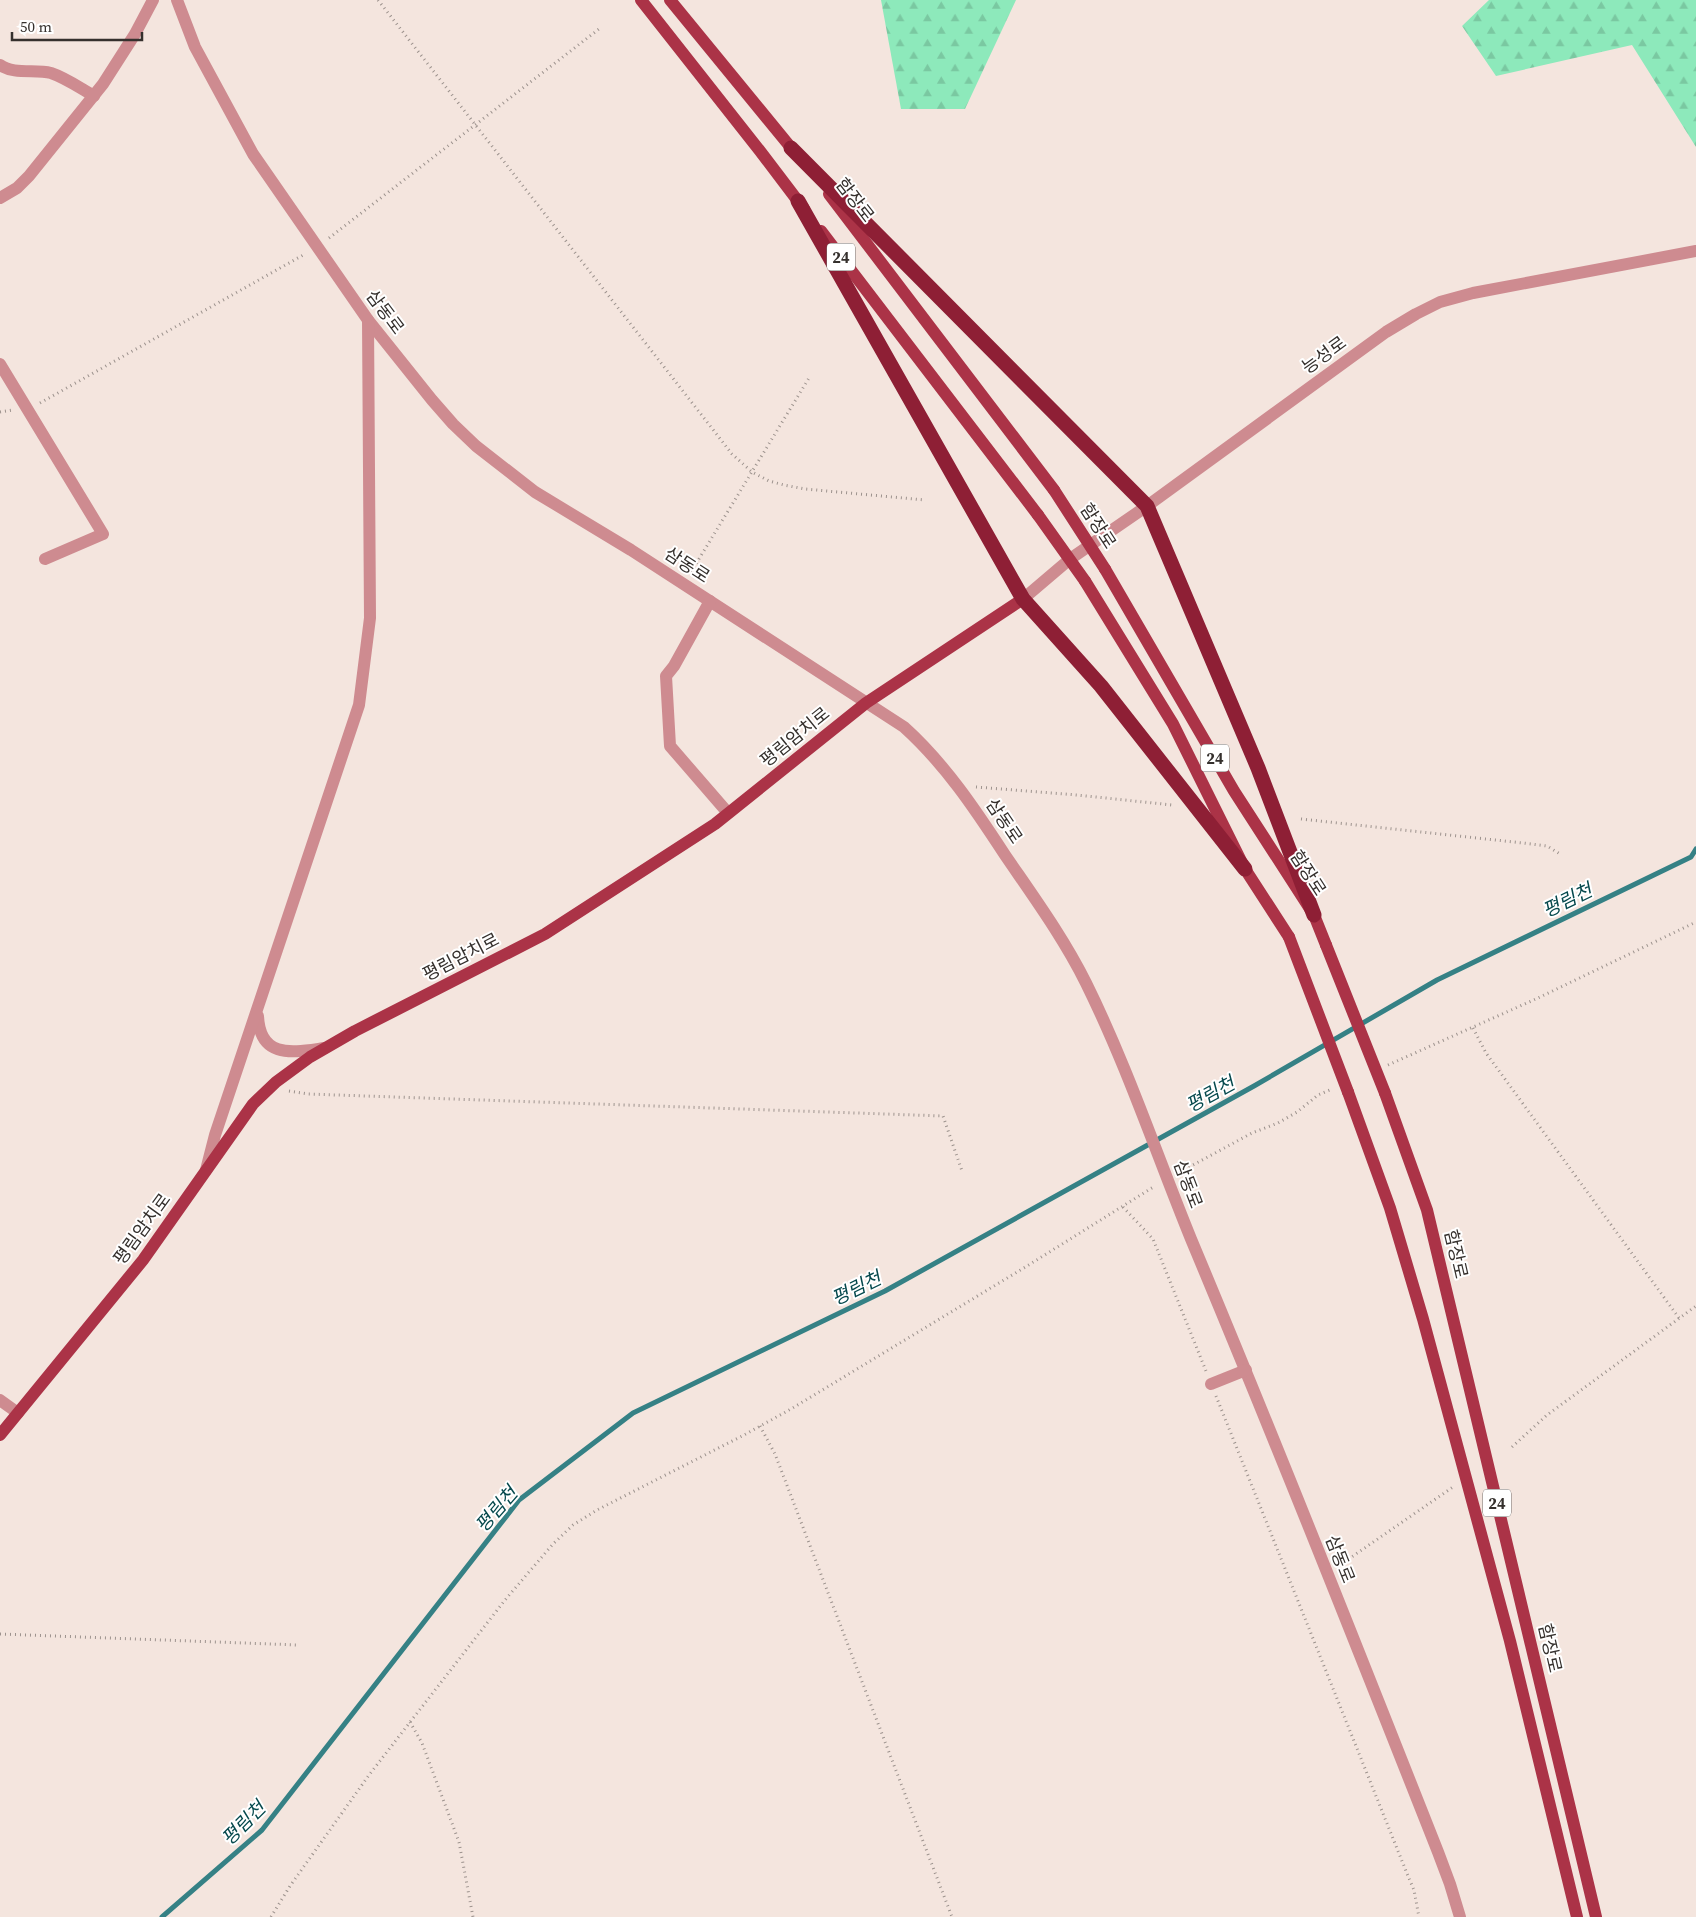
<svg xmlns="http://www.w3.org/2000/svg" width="1696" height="1917" font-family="'Source Serif 4','Noto Sans KR',serif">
<defs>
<pattern id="forest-firs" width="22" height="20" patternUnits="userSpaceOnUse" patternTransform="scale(1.25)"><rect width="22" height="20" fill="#8de9bb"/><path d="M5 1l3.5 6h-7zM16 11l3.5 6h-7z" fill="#7ac8a1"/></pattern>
</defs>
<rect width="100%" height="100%" fill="#f4e5de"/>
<g fill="url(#forest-firs)">
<path d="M881,0H1016L965,109H901Z"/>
<path d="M1489,0H1696V147L1632,45L1496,76L1462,26Z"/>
</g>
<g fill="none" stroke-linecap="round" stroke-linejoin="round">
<path stroke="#358185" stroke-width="5" d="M162,1917L262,1830L519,1500L633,1413L885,1291L1254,1086L1437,980L1691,857L1696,849"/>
<g stroke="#9c928d" stroke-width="3" stroke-dasharray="1 4" stroke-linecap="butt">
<path d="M378,0L732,454L752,472L769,481L784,485L805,489L925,500"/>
<path d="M329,238L599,29"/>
<path d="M40,403L305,254"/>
<path d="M0,412L13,410"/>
<path d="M691,572L809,378"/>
<path d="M976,787L1077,795L1172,805"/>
<path d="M1301,819L1523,843L1547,846L1560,854"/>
<path d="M1473,1028L1486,1053L1679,1318"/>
<path d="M1388,1065L1538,998L1696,922"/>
<path d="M289,1091L308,1094L943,1116L962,1171"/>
<path d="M1180,1172L1252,1133L1278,1123L1297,1112L1318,1095L1332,1089"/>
<path d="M1123,1207L1153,1239L1206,1371"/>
<path d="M1216,1396L1408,1876L1414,1890L1419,1917"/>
<path d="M760,1426L775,1454L952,1917"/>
<path d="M1512,1447L1547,1415L1696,1306"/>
<path d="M1340,1565L1453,1487"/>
<path d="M0,1634L298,1645"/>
<path d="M410,1722L422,1743L459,1842L473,1917"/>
<path d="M271,1917L290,1886L369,1775L505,1600L553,1544L573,1525L597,1510L744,1435L791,1409L1027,1266L1155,1186"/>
</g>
<g stroke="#ce8b90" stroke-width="12">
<path d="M177,0L195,47L253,154L368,320L432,400L453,424L476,446L535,492L631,550L904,727C945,764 975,809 1005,855C1033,896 1063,937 1086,983C1127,1066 1156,1153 1191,1239C1276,1442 1357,1647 1438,1852L1450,1884L1460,1917"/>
<path d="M0,65C14,75 35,69 51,73C66,78 80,88 94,96"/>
<path d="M0,198L17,188L29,176L103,84L135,34L153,0"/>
<path d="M0,364L103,534L45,559"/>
<path d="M1023,599L1070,559L1147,506L1386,332L1416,314L1440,302L1473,293L1696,251"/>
<path d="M710,601L674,666L666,676L670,746L728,813"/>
<path d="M258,1016C260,1060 294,1052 325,1048"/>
<path d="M206,1170L215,1135L359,705L370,618L368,320"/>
<path d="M1211,1384L1246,1370"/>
<path d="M0,1400L18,1413"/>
</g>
<g stroke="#ab3347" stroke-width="12">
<path d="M641,0L760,151L804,209"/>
<path d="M670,0L797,155"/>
<path d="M829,194L1054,490"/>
<path d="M821,231L1038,515"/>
<path d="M1105,569L1234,791L1314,915L1326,945"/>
<path d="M1085,581L1173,724L1245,869L1289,937"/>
<path d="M1348,1092L1390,1208L1423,1319L1510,1641L1577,1917"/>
<path d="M1385,1093L1427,1210L1596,1917"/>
<path d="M0,1435L143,1260L253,1104L276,1082L310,1057L355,1031L545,934L715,824L866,703L1023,599"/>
</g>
<g stroke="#8e1f35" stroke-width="15">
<path d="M791,148L1147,506L1258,768L1314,915"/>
<path d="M798,201L1023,599L1101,686L1245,869"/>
</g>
<g stroke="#ab3347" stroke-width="12">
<path d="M1054,490L1105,569"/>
<path d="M1038,515L1085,581"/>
<path d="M1289,937L1348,1092"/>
<path d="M1326,945L1385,1093"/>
</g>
</g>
<g text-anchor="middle" stroke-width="4" stroke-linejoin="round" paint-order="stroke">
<g fill="#fff" stroke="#726e6c" stroke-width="1">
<rect x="827" y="243.5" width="28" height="27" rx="4"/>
<rect x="1201" y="744.5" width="28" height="27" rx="4"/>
<rect x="1483" y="1489.5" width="28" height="27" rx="4"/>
</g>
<g font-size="16" font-weight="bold" fill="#35302d">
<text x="841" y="263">24</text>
<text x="1215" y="764">24</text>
<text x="1497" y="1509">24</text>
</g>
<g font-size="18" fill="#35302d" stroke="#fff">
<text transform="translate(855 200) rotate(52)" y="6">함장로</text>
<text transform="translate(385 312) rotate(53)" y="6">삼동로</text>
<text transform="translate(1324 355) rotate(-36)" y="6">능성로</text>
<text transform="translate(1098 526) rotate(57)" y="6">함장로</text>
<text transform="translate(687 565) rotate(33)" y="6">삼동로</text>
<text transform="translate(795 737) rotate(-39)" y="6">평림암치로</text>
<text transform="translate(1004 821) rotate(56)" y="6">삼동로</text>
<text transform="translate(1308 873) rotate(57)" y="6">함장로</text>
<text transform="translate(461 957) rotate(-27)" y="6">평림암치로</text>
<text transform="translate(1188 1184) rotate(69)" y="6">삼동로</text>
<text transform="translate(142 1229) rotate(-54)" y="6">평림암치로</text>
<text transform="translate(1456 1254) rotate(77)" y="6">함장로</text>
<text transform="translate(1340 1559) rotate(68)" y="6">삼동로</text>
<text transform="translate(1550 1648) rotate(77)" y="6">함장로</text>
</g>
<g font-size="19" font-style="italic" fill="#06494d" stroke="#fff">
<text transform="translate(1567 900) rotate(-26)" y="7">평림천</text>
<text transform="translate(1210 1094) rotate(-29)" y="7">평림천</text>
<text transform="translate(856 1288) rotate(-26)" y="7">평림천</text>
<text transform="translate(496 1509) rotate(-49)" y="7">평림천</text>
<text transform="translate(243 1823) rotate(-45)" y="7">평림천</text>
</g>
</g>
<path d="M12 32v8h130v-8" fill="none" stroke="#35302d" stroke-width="2.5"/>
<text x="20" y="32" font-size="15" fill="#35302d" stroke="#ffffff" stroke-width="4" paint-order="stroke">50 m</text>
</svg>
